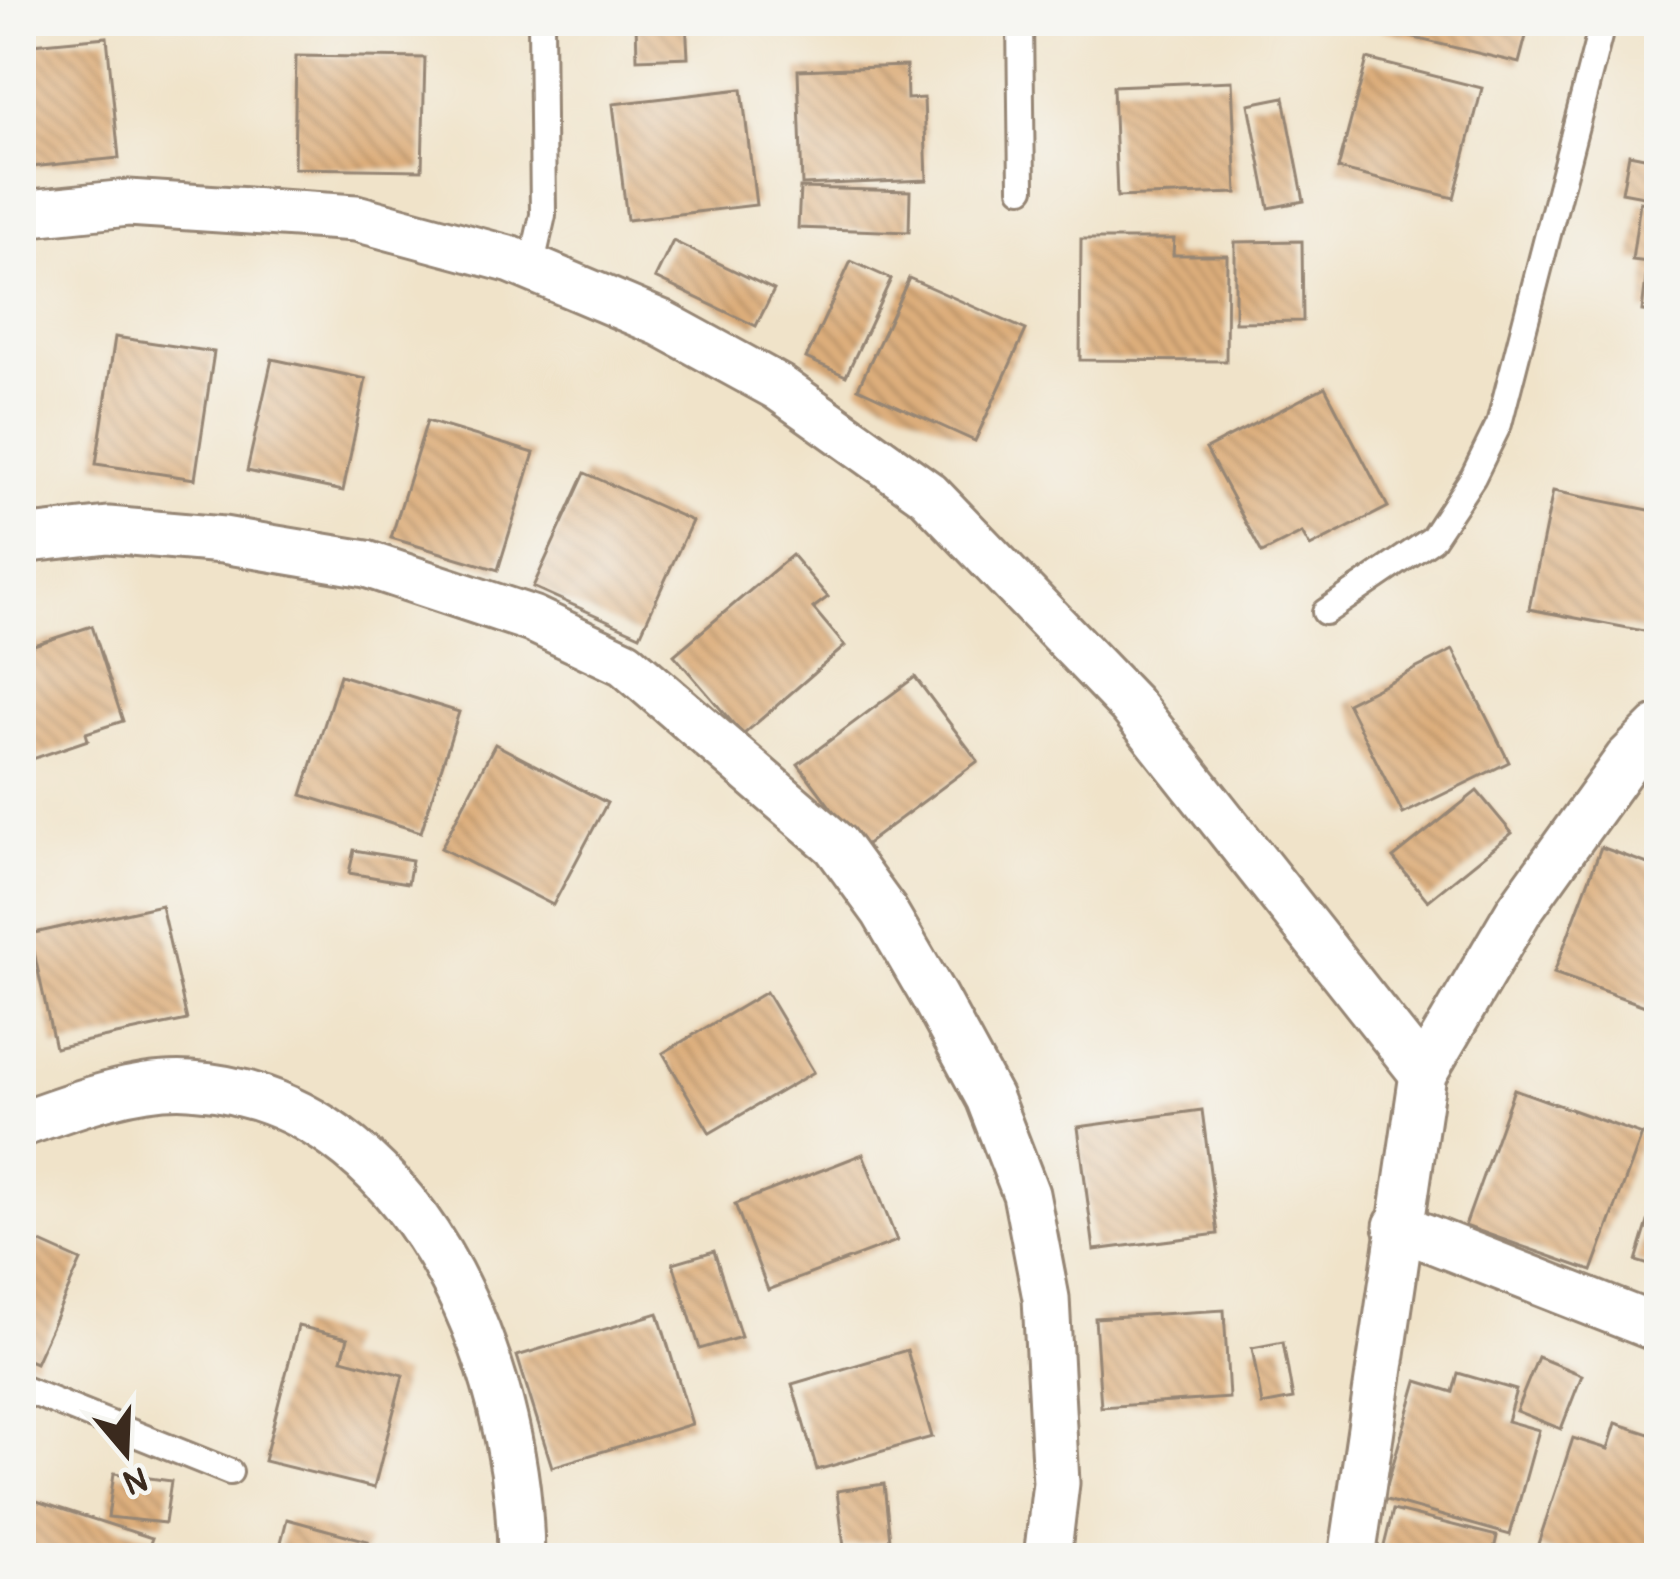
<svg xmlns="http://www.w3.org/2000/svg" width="1680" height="1579" font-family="Pangolin,sans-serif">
<defs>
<pattern id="building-back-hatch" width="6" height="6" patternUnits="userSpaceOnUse" patternTransform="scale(3)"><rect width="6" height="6" fill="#ddae7c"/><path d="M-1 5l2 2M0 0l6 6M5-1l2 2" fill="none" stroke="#b48e65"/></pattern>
</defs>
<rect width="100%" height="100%" fill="#f6f6f2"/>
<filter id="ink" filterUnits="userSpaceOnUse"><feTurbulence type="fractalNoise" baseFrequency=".00833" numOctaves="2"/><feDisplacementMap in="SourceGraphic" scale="24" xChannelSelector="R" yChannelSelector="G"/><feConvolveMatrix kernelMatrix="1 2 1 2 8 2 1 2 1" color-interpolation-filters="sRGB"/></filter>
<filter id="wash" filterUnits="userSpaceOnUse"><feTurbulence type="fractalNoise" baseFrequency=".004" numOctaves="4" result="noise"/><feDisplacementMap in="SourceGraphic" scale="48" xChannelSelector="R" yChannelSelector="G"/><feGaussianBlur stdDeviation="2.7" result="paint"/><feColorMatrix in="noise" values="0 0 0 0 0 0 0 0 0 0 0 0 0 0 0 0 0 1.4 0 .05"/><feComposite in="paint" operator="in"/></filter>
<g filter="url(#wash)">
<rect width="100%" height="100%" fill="#f0e3c9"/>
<g id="blocks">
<g fill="url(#building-back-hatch)">
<path d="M636,21H686L688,57L637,59Z"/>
<path d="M1384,21H1530L1519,63L1381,30Z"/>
<path d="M107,37L119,158L21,168V45Z"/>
<path d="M296,56L425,58L422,170L294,168Z"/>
<path d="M1367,59L1482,88L1454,198L1338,169Z"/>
<path d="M906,66L907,99L924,98L927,180L802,185L798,70Z"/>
<path d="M1232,81L1237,193L1117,197L1113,86Z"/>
<path d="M742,89L756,205L627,220L613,104Z"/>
<path d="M1284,97L1304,201L1269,208L1249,104Z"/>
<path d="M1629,154L1659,160V199L1622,192Z"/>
<path d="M800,188L910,191L909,232L798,228Z"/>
<path d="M1640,202L1659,205V313L1642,311L1648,262L1632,260Z"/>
<path d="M1081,239H1174L1173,255H1227L1226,361L1080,360Z"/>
<path d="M673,241L774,290L756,326L655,278Z"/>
<path d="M1302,241L1303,321L1235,322V242Z"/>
<path d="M851,261L891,279L846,376L806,358Z"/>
<path d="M909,278L1026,330L975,441L858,388Z"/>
<path d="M115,337L214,352L195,479L96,464Z"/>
<path d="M272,359L366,379L343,491L247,471Z"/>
<path d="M1325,387L1388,507L1310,547L1302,533L1262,553L1206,449Z"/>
<path d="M427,421L534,453L498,570L391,538Z"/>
<path d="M585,473L692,521L640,635L533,587Z"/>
<path d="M1553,491L1659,512V634L1529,609Z"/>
<path d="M792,555L828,597L813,608L845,646L743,735L674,655Z"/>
<path d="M92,626L123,721L86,733L88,740L21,763V649Z"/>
<path d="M1453,650L1509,762L1403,814L1347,703Z"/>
<path d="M340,675L459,712L421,832L302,795Z"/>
<path d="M915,677L978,761L861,848L798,764Z"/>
<path d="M495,744L607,803L553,905L441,848Z"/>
<path d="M1477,791L1512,833L1428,901L1393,858Z"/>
<path d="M1601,847L1659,868V1011L1554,973Z"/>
<path d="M354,850L412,860L408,883L349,873Z"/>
<path d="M161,905L187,1020L55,1048L30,934Z"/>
<path d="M766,992L814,1072L710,1133L663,1053Z"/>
<path d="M1514,1089L1642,1135L1592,1271L1465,1226Z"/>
<path d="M1202,1110L1218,1234L1094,1250L1078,1127Z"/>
<path d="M863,1154L897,1241L768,1290L735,1204Z"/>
<path d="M1658,1189H1659V1268L1636,1261Z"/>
<path d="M21,1234L81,1261L35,1363L21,1357Z"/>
<path d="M714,1251L741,1337L700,1349L673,1263Z"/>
<path d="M1224,1310L1229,1398L1101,1407L1095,1318Z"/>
<path d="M658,1313L692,1424L552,1467L517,1356Z"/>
<path d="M298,1326L348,1338L342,1359L403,1375L374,1488L264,1461Z"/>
<path d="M1283,1342L1293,1399L1262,1405L1252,1348Z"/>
<path d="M907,1350L932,1437L817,1470L792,1384Z"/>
<path d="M1538,1357L1582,1375L1561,1429L1516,1411Z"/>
<path d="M1458,1373L1516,1390L1507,1421L1539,1430L1510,1535L1383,1499L1417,1381L1453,1392Z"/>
<path d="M1616,1423L1659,1437V1558H1572L1537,1547L1573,1438L1608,1449Z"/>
<path d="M114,1473L171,1481L165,1523L108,1517Z"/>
<path d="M884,1484L890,1540L844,1547L837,1491Z"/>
<path d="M21,1496L152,1538L145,1558H21Z"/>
<path d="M1393,1510L1497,1536L1492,1558H1381Z"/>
<path d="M287,1519L368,1541L363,1558H277Z"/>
</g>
</g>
</g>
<g filter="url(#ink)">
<use href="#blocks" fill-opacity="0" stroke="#968674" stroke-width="3"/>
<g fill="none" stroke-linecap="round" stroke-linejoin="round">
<defs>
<g id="lane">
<path d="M1020,21L1022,188"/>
<path d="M531,268L543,215L541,21"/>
<path d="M1325,612L1432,539L1473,477L1499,424L1603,21"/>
<path d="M21,1388L230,1472"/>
</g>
<g id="street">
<path d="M21,214L128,203L356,218L512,260L661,323L778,387L928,494L1131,705L1423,1074"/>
<path d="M21,540L108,530L223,540L366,564L532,619L625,663L836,845L884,911L934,997L989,1098L1026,1194L1046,1298L1056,1483L1047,1558"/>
<path d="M21,1124C71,1106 137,1081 190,1085C413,1098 520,1363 521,1558"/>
<path d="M1397,1226L1659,1329"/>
<path d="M1352,1558L1423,1074L1518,912L1627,760L1659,728"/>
</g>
</defs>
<use href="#lane" stroke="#968674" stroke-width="30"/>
<use href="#street" stroke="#968674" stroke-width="51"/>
<use href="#lane" stroke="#fff" stroke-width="24"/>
<use href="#street" stroke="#fff" stroke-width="45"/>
</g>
</g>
<rect width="1680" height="1579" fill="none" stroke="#f6f6f2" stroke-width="72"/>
<g transform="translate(126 1453) rotate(161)" stroke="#f6f6f2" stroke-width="9" paint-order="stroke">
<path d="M0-9L21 45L0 30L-21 45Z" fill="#3b2a1e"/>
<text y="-18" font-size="33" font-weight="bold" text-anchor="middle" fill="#3b2a1e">N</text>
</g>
</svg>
